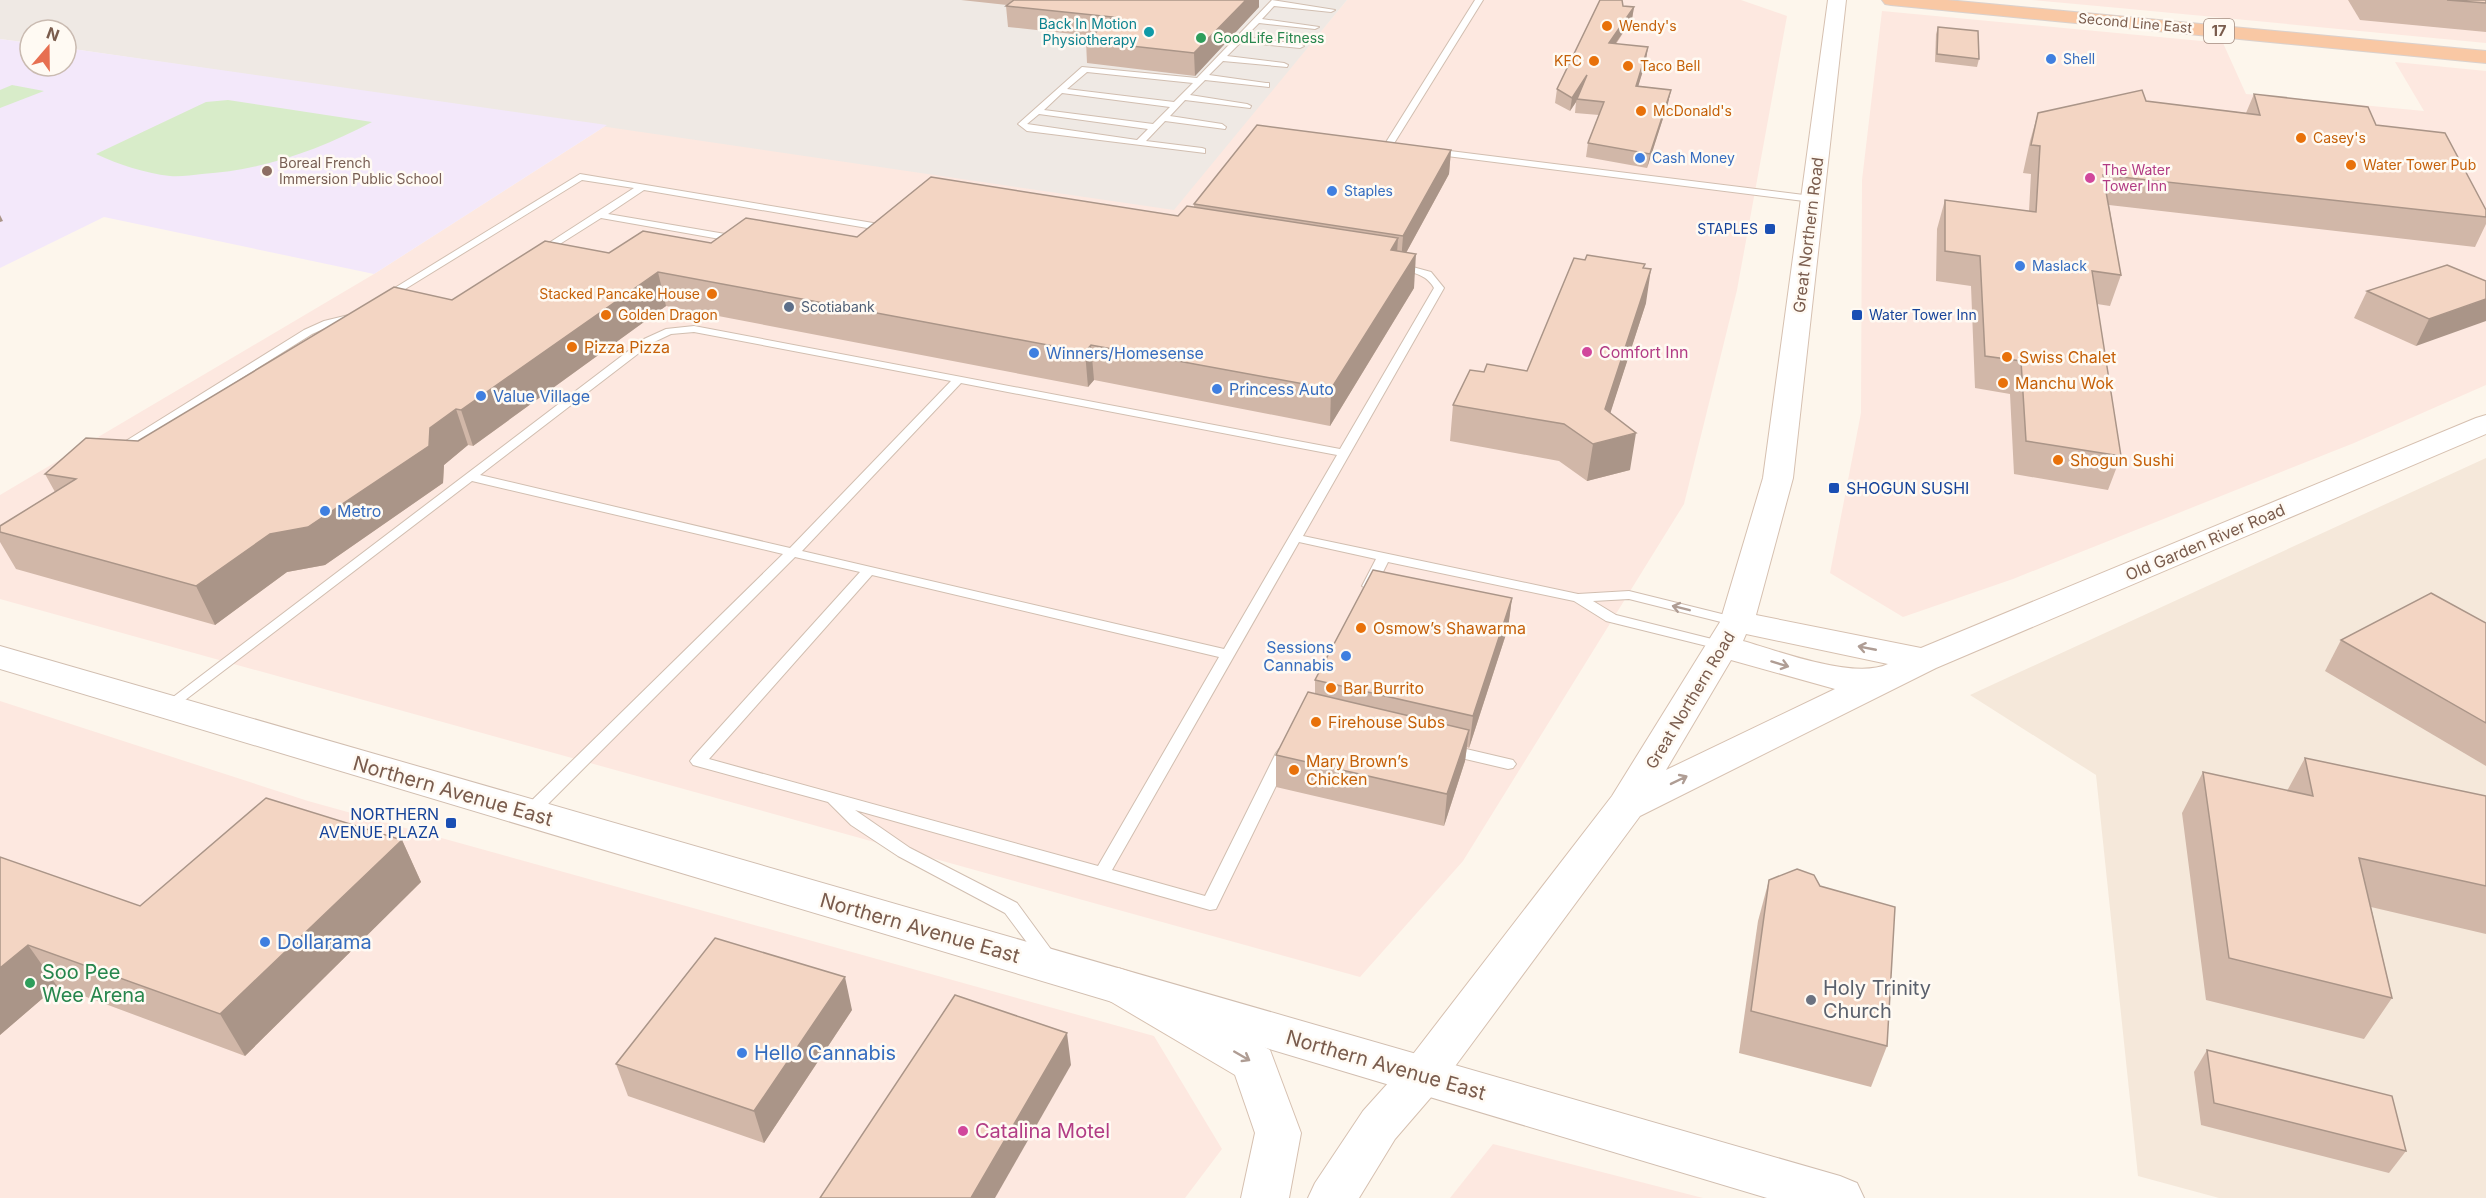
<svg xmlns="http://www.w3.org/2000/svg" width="2486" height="1198" font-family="Inter,sans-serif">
<rect width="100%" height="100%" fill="#fdf6ec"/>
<path fill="#f5e8da" d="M2486,458V1198H2219L2138,1176L2096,775L1970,695Z"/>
<g fill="#fde8e0">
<path d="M1347,0H1741L1787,16L1737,290L1684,504L1463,861L1360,977L0,599V495L374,274L607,125L1173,209Z"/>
<path d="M2032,0H2486V43L2119,8Z"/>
<path d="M1882,11L2223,43L2246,94L2424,111L2395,62L2486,71V385L2354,443L2013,579L1903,617L1830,573L1861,413L1862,180Z"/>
<path d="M0,701L308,801L1154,1036L1222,1149L1185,1198H0Z"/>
<path d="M1493,1144L1703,1198H1450Z"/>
</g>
<path fill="#efe9e4" d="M0,0H1347L1174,210L66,48V30H30V43L0,39Z"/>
<path fill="#f3e8fa" d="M0,39L30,43V66H66V48L607,125L374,274L104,217L0,268Z"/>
<g fill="#d8ecc9">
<path d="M12,85L44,91L0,108V90Z"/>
<path d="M228,100L372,122C319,150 263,170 202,174C192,175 180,177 170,176C144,173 120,165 96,154L206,102Z"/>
</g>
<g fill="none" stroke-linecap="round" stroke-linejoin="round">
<defs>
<g id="service">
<path d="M1272,0L1335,10L1331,12L1274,6L1262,19L1319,27L1315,29L1259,23L1245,37L1300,44L1304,46L1300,48L1241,42L1227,56L1284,63L1288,65L1287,67L1223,61L1209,75L1266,83H1269V87L1205,80L1190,95L1247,104L1251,106L1250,108L1185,100L1170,116L1222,124L1226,127L1225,129L1165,121L1146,141L1202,148L1205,149V153L1027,131L1018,124L1082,67L1197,78ZM1087,72L1193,83L1174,102L1067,89ZM1062,93L1170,107L1153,124L1044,110ZM1039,114L1148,129L1137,140L1027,124Z"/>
<path d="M1475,0H1483L1393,145L1404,148L1400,151L1384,149L1383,147Z"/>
<path d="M1434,149L1812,196L1817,199L1812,202L1431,154L1430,152Z"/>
<path d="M580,174L879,224L884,227L879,230L644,190L608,214L737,236L742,239L737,242L601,218L544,254H538V250L634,188L582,180L389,299H381L380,297Z"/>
<path d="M1398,263L1431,272L1444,288L1303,536L1578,594L1629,591L1742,619L1744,622L1737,626L1629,599L1593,601L1616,615L1728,643L1730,646L1723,650L1606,621L1574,601L1388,562L1376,586L1369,590L1362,586L1376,559L1299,542L1112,870L1205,896L1276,753L1279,749H1289L1292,753L1216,909L1210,910L855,810L910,848L1017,903L1058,959L1055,964L1049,966L1043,964L1005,913L898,856L851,825L828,802L693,765L690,761L693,757L860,572L795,557L535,817H523L521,813L523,809L783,554L472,481L172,710H162L160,707L644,339L666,329L694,326L1340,449L1434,288C1426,273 1410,272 1394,268L1393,266ZM694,332L951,381L790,548L480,475L652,343L671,334ZM961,383L1337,455L1224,649L802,551ZM872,575L1219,657L1098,866L709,759Z"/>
<path d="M357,313L362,316L361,318L332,325L312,334L123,452H115L113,449L304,330L324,321Z"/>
<path d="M1449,745L1513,760L1516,764L1513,768L1508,769L1444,754L1441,750L1444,746Z"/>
</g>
<path id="tertiary" d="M0,646L1840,1176L1857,1183L1864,1198H1767L0,669Z"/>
<g id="secondary">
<path d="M1828,0H1846L1793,478L1756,615L1921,648L2476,418L2486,415V434L1936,668L1640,816L1439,1088L1395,1139L1359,1198H1308L1315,1183L1363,1111L1407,1062L1612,796L1720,622L1763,478ZM1746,634L1888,664C1854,680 1779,651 1743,641ZM1731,660L1835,689L1666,770Z"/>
<path d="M1118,968L1133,973L1270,1050L1301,1133L1289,1198H1241L1255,1133L1235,1075L1103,997L1097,985L1103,973Z"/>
</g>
<path id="trunk" d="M1882,0H1947L2486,51V63L1891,5L1885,4Z"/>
</defs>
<use href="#service" stroke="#d1beb0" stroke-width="2"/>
<use href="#tertiary" stroke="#d1beb0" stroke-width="2"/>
<use href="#secondary" stroke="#d6c0b0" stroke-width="2"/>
<use href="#trunk" stroke="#dad1cd" stroke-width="2"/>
<use href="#service" fill="#fff" fill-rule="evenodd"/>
<use href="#tertiary" fill="#fff" fill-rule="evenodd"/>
<use href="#secondary" fill="#fff" fill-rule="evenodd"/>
<use href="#trunk" fill="#f9c8a4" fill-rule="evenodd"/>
</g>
<g fill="#d1b7a8">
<path d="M961,0H1259V7L1195,76L1087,63L1086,41L1091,36L1008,27L1006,6L1007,5Z"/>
<path d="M2348,0H2486V32L2360,20Z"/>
<path d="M1623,6L1634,7L1632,19L1616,44L1646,61L1638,86L1671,90L1668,103L1647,168L1586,157L1588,143L1599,115L1575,113L1576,102L1570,111L1555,103L1557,89Z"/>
<path d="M1938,27L1979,59L1977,67L1935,62L1936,34Z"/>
<path d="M2254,94L2376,125L2486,210V224L2475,247L2109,205L2121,275L2110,306L2097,304L2121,456L2108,490L2014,474L2010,394L1975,388L1971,286L1936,281L1937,229L1945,200L2029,211L2031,174L2023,173L2030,141L2038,113L2146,101L2246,113Z"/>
<path d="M1451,150L1449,174L1406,253L1414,288L1330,426L1094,380L1088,387L666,306L473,446L468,445L444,465L443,483L325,565L287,572L215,625L16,569L0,542V526L55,492L45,474L138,441L452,300L609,253L711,243L857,237L1178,216L1194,207V204Z"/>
<path d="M1644,268L1646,303L1610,413L1630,470L1587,481L1559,461L1450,441L1453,405L1484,372L1527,371Z"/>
<path d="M2486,281L2416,346L2354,318L2367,291Z"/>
<path d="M1512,598L1508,628L1469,748L1467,747L1465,761L1444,826L1276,787V755L1315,694V680Z"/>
<path d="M2486,623V766L2325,671L2341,640Z"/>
<path d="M2305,758L2486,796V934L2371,907L2392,998L2364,1039L2206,1000L2182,813L2203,772L2287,791Z"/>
<path d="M402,840L421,882L245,1056L57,986L0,1035V857L140,906Z"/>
<path d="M1769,880L1887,1046L1871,1087L1739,1053L1758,921Z"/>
<path d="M852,1010L764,1143L628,1096L616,1064Z"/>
<path d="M2207,1050L2406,1151L2389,1173L2201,1125L2194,1072Z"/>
</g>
<g fill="#aa9588">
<path d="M1246,0H1259V7L1195,76L1194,53Z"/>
<path d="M1634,7L1632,19L1607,56L1609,43Z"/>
<path d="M1648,47L1646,61L1634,100L1636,86Z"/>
<path d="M1587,75L1577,99L1576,102L1570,111L1572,98Z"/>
<path d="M1671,90L1668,103L1647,168L1650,154Z"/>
<path d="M1451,150L1449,174L1401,262L1403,236Z"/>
<path d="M0,215L3,221L0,222Z"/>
<path d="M1398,238L1396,271L1391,250Z"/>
<path d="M1416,254L1414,288L1330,426L1331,389Z"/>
<path d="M1651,269L1646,303L1601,442L1636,433L1630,470L1587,481L1593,444Z"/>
<path d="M658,272L666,306L473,446L461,410Z"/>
<path d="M2486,299V321L2416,346L2429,319Z"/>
<path d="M1091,345L1094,380L1088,387L1085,352Z"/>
<path d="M456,409L468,445L444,465L443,483L325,565L287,572L215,625L196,586L270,534L430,428Z"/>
<path d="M1512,598L1508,628L1469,748L1473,716Z"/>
<path d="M1469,730L1465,761L1444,826L1447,794Z"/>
<path d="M402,840L421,882L245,1056L220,1014Z"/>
<path d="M28,945L57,986L0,1035V968Z"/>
<path d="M845,977L852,1010L764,1143L754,1111Z"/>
<path d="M1067,1033L1071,1065L995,1198H971Z"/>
</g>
<g fill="#f3d5c3" stroke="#aa9588" stroke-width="1.5">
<path d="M1014,0H1246L1194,53L1086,41L1113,17L1006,6Z"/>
<path d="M1600,0H1622L1623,6L1634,7L1609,43L1648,47L1636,86L1671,90L1650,154L1588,143L1604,102L1577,99L1587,75L1572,98L1557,89Z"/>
<path d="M2447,0H2486V3Z"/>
<path d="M1938,27L1978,31L1979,59L1937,54Z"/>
<path d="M2142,90L2146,101L2260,115L2254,94L2368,107L2376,125L2445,133L2486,210V217L2103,175L2121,275L2092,271L2121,456L2026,441L2021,361L1985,356L1980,256L1945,251V200L2036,212L2040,146L2031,145L2038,113Z"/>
<path d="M1257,125L1451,150L1403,236L1194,204Z"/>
<path d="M931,177L1178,216L1187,206L1398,238L1391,250L1416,254L1331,389L1091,345L1085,352L658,272L461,410L456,409L430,428L429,446L308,527L270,534L196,586L0,532V526L76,479L45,474L86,438L138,441L394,287L452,300L545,241L609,253L643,231L711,243L746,218L857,237Z"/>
<path d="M1587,255L1645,264L1643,268L1651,269L1605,409L1636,433L1593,444L1564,424L1453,405L1470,370L1484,372L1487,364L1527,371L1574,258L1585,260Z"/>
<path d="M2447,265L2486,281V299L2429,319L2367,291Z"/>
<path d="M1373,570L1512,598L1473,716L1315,680Z"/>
<path d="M2431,593L2486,623V723L2341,640Z"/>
<path d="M1308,692L1469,730L1447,794L1276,755Z"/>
<path d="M2305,758L2486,796V886L2359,858L2392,998L2229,958L2203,772L2313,796Z"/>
<path d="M266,798L402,840L220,1014L28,945L0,968V857L140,906Z"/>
<path d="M1797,869L1814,875L1820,886L1895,907L1887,1046L1751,1011L1769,880Z"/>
<path d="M715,938L845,977L754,1111L616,1064Z"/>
<path d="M955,995L1067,1033L971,1198H820Z"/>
<path d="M2207,1050L2392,1096L2406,1151L2214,1103Z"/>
</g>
<defs><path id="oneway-shaft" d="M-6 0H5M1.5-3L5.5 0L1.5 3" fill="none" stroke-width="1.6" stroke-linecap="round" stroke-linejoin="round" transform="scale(1.5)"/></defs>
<g stroke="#af9d94">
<use href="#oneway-shaft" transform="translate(1681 608) rotate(-166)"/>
<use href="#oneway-shaft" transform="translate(1867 648) rotate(-169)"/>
<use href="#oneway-shaft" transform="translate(1780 664) rotate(17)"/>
<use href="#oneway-shaft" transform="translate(1679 780) rotate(-26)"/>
<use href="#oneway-shaft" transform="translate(1242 1056) rotate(30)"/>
</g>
<g fill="#e8710a" stroke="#fffaf3" stroke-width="2">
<circle cx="1607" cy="26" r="6"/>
<circle cx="1594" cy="61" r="6"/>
<circle cx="1628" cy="66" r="6"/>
<circle cx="1641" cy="111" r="6"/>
<circle cx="2301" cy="138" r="6"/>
<circle cx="2351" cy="165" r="6"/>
<circle cx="712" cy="294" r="6"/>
<circle cx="606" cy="315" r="6"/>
<circle cx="572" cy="347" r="6"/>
<circle cx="2007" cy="357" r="6"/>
<circle cx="2003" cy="383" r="6"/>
<circle cx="2058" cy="460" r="6"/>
<circle cx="1361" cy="628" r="6"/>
<circle cx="1331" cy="688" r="6"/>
<circle cx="1316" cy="722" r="6"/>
<circle cx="1294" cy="770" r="6"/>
</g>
<circle fill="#0f9aa8" stroke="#fffaf3" stroke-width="2" cx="1149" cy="32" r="6"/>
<g fill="#2e9e5b" stroke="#fffaf3" stroke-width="2">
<circle cx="1201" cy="38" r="6"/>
<circle cx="30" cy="983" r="6"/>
</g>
<g fill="#3f7fe0" stroke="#fffaf3" stroke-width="2">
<circle cx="2051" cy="59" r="6"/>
<circle cx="1640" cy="158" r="6"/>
<circle cx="1332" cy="191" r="6"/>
<circle cx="2020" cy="266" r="6"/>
<circle cx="1034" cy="353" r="6"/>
<circle cx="1217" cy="389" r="6"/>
<circle cx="481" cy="396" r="6"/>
<circle cx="325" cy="511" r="6"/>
<circle cx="1346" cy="656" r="6"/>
<circle cx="265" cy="942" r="6"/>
<circle cx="742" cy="1053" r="6"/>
</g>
<circle fill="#8d6e63" stroke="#fffaf3" stroke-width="2" cx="267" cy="171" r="6"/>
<g fill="#d1479c" stroke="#fffaf3" stroke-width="2">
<circle cx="2090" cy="178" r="6"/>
<circle cx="1587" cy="352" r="6"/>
<circle cx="963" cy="1131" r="6"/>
</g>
<g fill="#1a4fb4" stroke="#fffaf3" stroke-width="2">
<rect x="1764" y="223" width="12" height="12" rx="3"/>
<rect x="1851" y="309" width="12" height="12" rx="3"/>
<rect x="1828" y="482" width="12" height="12" rx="3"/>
<rect x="445" y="817" width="12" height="12" rx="3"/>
</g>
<circle fill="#5c6f8a" stroke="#fffaf3" stroke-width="2" cx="789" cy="307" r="6"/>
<circle fill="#6b7280" stroke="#fffaf3" stroke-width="2" cx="1811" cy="1000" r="6"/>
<g text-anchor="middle" stroke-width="5" stroke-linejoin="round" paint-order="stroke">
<g font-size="14" fill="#7a5c4d" stroke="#fffaf3">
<text transform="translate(2135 23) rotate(5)" y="5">Second Line East</text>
</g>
<g font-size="14" fill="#0d838f" stroke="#fffaf3" text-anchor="end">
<text x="1137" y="29">Back In Motion<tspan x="1137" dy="16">Physiotherapy</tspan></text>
</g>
<g font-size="14" fill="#c56008" stroke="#fffaf3" text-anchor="start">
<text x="1619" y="31">Wendy's</text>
<text x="1582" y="66" text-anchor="end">KFC</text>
<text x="1640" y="71">Taco Bell</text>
<text x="1653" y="116">McDonald's</text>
<text x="2313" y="143">Casey's</text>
<text x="2363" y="170">Water Tower Pub</text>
<text x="700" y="299" text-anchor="end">Stacked Pancake House</text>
<text x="618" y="320">Golden Dragon</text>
</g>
<g font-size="14" fill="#27864d" stroke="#fffaf3" text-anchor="start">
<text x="1213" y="43">GoodLife Fitness</text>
</g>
<g font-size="14" fill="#366cbe" stroke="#fffaf3" text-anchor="start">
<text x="2063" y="64">Shell</text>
<text x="1652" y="163">Cash Money</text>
<text x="1344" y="196">Staples</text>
<text x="2032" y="271">Maslack</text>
</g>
<g font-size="14" fill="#785e54" stroke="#fffaf3" text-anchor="start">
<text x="279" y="168">Boreal French<tspan x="279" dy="16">Immersion Public School</tspan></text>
</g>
<g font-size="14" fill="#b23c85" stroke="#fffaf3" text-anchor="start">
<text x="2102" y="175">The Water<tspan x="2102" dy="16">Tower Inn</tspan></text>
</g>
<g font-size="14" fill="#164399" stroke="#fffaf3" text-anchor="end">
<text x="1758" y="234">STAPLES</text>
<text x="1869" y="320" text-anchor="start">Water Tower Inn</text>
</g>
<g font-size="14" fill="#4e5e75" stroke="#fffaf3" text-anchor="start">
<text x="801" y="312">Scotiabank</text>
</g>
<rect fill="#fffaf3" stroke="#a28b7f" stroke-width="1.5" x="2204" y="19" width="30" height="24" rx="4.5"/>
<g font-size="15" font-weight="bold" fill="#7a5c4d">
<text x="2219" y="36">17</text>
</g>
<g font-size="16" fill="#7a5c4d" stroke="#fffaf3">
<text transform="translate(1808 235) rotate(-83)" y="6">Great Northern Road</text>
<text transform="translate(2205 542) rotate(-23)" y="6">Old Garden River Road</text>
<text transform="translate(1690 700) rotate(-59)" y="6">Great Northern Road</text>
</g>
<g font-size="16" fill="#c56008" stroke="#fffaf3" text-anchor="start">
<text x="584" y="353">Pizza Pizza</text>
<text x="2019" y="363">Swiss Chalet</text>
<text x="2015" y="389">Manchu Wok</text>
<text x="2070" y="466">Shogun Sushi</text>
<text x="1373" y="634">Osmow’s Shawarma</text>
<text x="1343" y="694">Bar Burrito</text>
<text x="1328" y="728">Firehouse Subs</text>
<text x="1306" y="767">Mary Brown’s<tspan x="1306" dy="18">Chicken</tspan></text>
</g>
<g font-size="16" fill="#b23c85" stroke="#fffaf3" text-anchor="start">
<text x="1599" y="358">Comfort Inn</text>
</g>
<g font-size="16" fill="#366cbe" stroke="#fffaf3" text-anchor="start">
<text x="1046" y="359">Winners/Homesense</text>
<text x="1229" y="395">Princess Auto</text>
<text x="493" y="402">Value Village</text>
<text x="337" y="517">Metro</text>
<text x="1334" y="653" text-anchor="end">Sessions<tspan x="1334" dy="18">Cannabis</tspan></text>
</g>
<g font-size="16" fill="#164399" stroke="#fffaf3" text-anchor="start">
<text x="1846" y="494">SHOGUN SUSHI</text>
<text x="439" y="820" text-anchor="end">NORTHERN<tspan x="439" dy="18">AVENUE PLAZA</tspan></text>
</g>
<g font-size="20" fill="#7a5c4d" stroke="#fffaf3">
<text transform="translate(453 791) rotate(16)" y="7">Northern Avenue East</text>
<text transform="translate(920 928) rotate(16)" y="7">Northern Avenue East</text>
<text transform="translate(1386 1065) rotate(16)" y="7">Northern Avenue East</text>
</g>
<g font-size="20" fill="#366cbe" stroke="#fffaf3" text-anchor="start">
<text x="277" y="949">Dollarama</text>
<text x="754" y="1060">Hello Cannabis</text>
</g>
<g font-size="20" fill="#27864d" stroke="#fffaf3" text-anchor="start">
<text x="42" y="979">Soo Pee<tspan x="42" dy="23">Wee Arena</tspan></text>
</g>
<g font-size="20" fill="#5b616d" stroke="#fffaf3" text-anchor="start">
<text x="1823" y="995">Holy Trinity<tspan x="1823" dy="23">Church</tspan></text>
</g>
<g font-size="20" fill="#b23c85" stroke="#fffaf3" text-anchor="start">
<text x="975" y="1138">Catalina Motel</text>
</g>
</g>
<g transform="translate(48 48) rotate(20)"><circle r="28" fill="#fffaf3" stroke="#cabbb1" stroke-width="1.5"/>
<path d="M0-4.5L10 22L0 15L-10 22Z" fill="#e76f51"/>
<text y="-9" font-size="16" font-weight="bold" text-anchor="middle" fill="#7a5c4d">N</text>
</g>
</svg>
